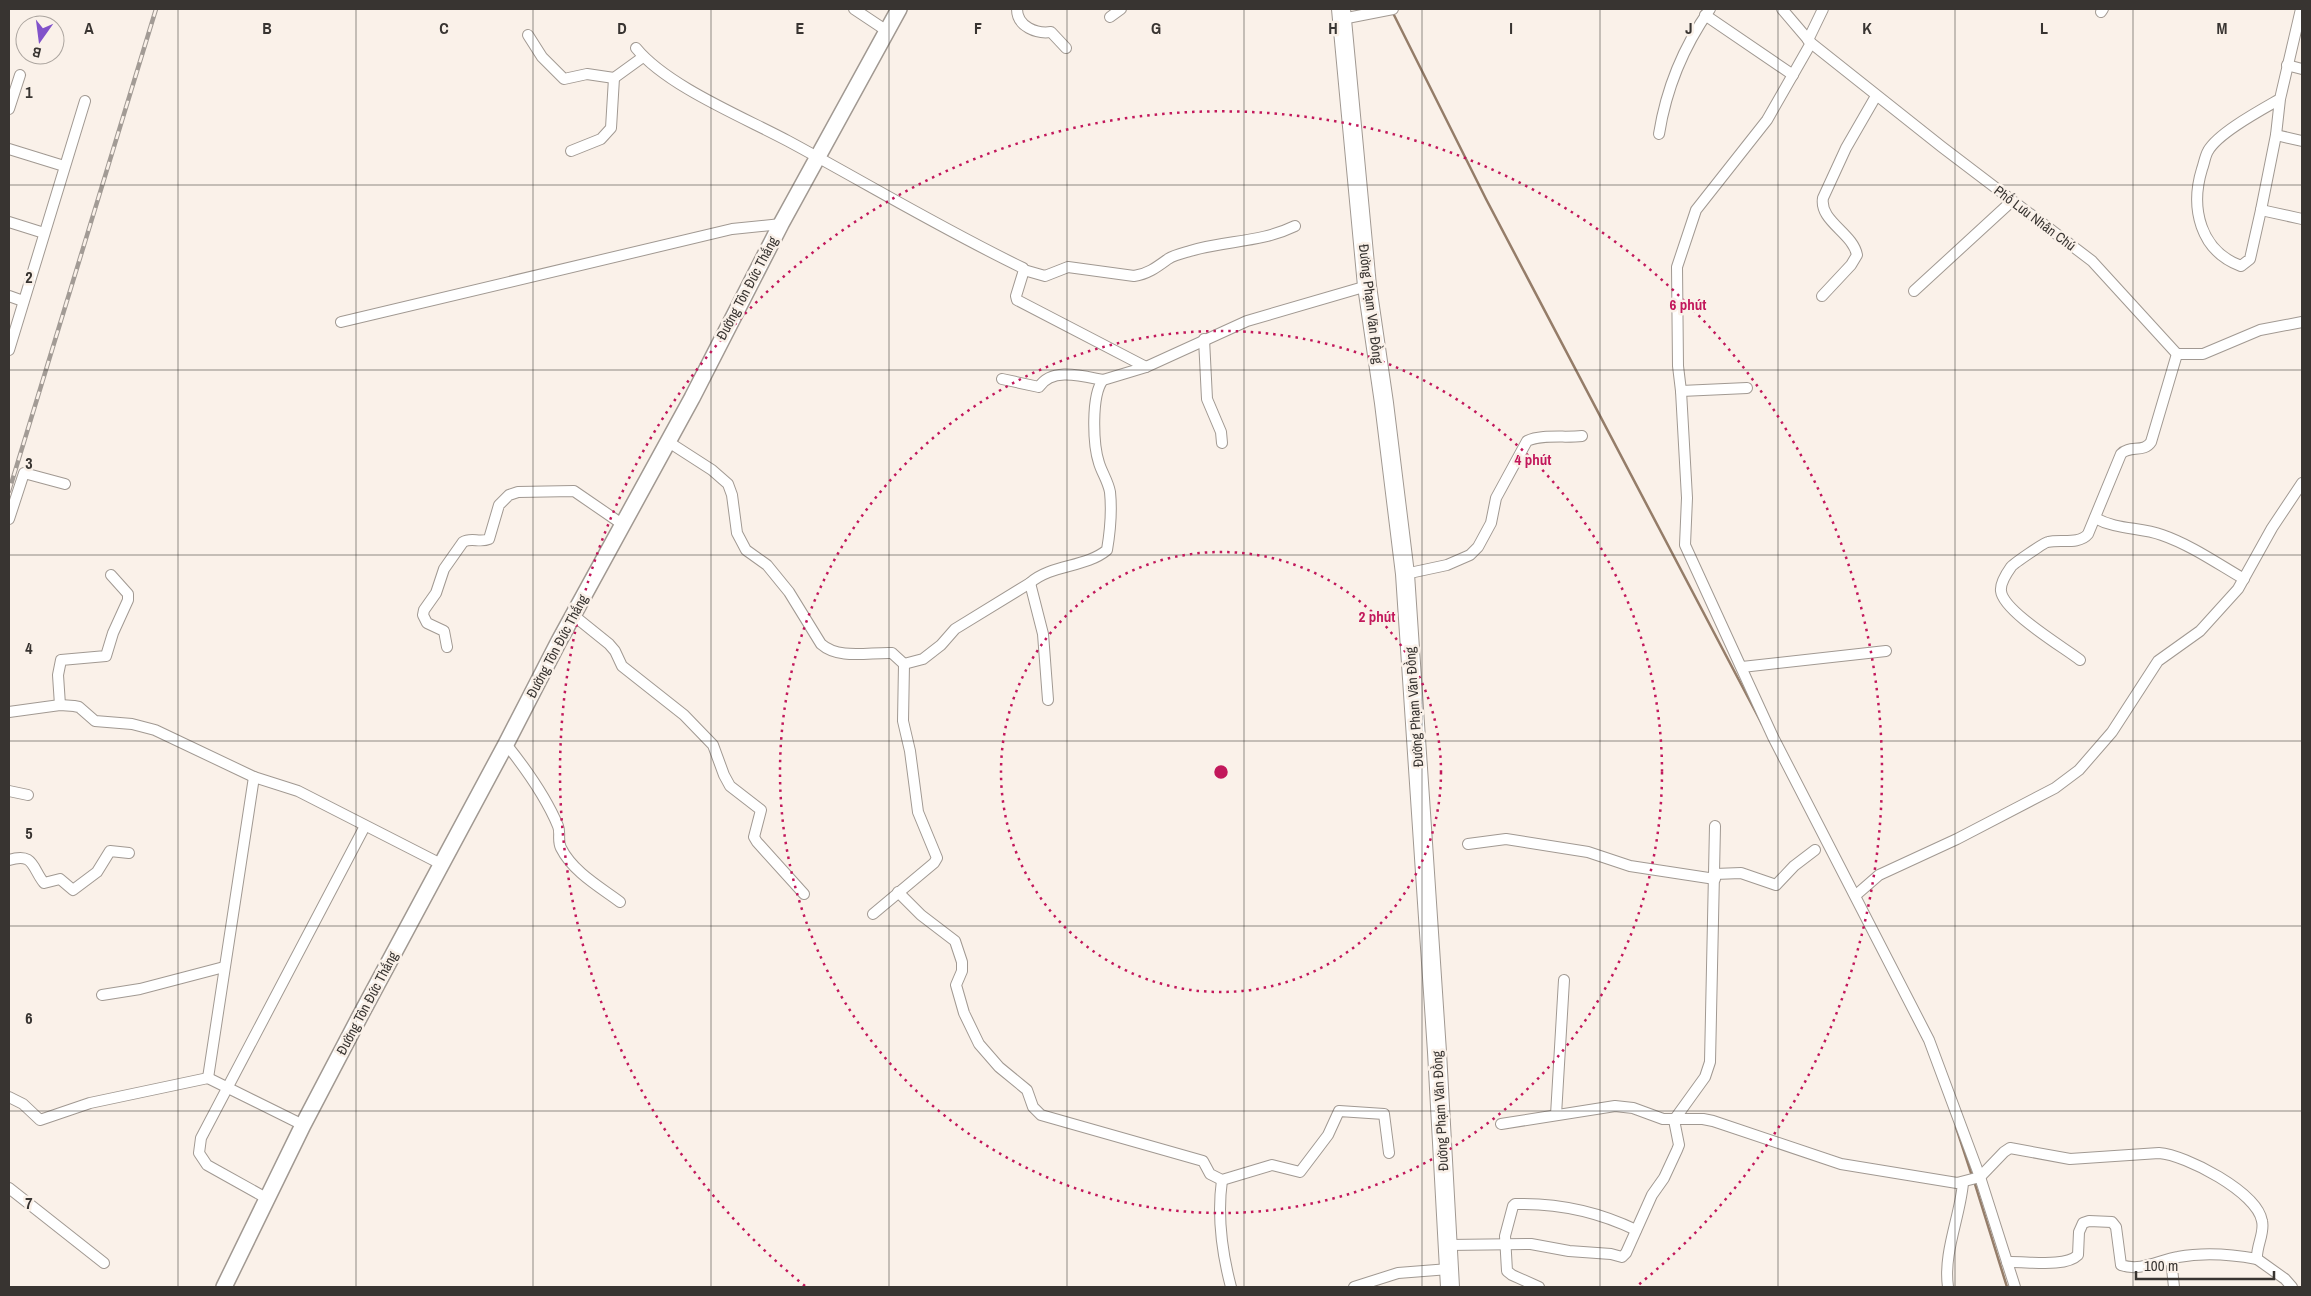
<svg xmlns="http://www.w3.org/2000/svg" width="2311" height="1296" font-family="'Archivo Narrow',sans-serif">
<rect width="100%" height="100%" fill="#faf1e9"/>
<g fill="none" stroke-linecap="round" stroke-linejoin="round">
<g stroke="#957d69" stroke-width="2.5">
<path d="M1393,13L1486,199L1762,724"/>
<path d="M1956,1127L1972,1176"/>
<path d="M1974,1181L2007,1287"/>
</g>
<defs>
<g id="minor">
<path d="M854,9L887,31"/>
<path d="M1017,9C1017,27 1037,34 1051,32L1066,48"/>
<path d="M1782,9L1811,43L1942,147L2092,261L2177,354H2203L2260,330L2302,322"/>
<path d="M2101,12L2103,9"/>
<path d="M1705,15L1793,75"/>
<path d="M1110,17L1121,9"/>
<path d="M1342,19L1393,9"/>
<path d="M528,35L542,57L564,79L587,74L614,78"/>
<path d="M1808,40L1823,9"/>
<path d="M1811,43L1767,120L1696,210L1677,267L1678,366L1681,391L1687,498L1685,545L1773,737L1929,1040L1980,1177L2015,1287"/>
<path d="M636,48C667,86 743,117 788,141C866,183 942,229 1023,268L1024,270L1016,296L1017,300L1146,367"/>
<path d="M2287,65L2302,69"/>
<path d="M614,78L643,57"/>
<path d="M2280,99C2261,110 2218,133 2208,151C2205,156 2204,164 2202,169C2190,208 2200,251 2241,266L2250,259L2261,210L2276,135L2280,99L2301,9"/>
<path d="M9,109L20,75"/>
<path d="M1659,134C1666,90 1684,46 1710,9"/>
<path d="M2276,135L2302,141"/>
<path d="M9,149L64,166"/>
<path d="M571,151L601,139L611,128L614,78"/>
<path d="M2261,210L2302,219"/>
<path d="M9,222L44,233"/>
<path d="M1024,270L1045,276L1068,267L1134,276C1148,274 1157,267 1168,259C1174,255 1183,253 1190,251C1226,240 1260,243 1295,226"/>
<path d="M1914,291L2012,201"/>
<path d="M9,296L23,301"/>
<path d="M1822,296L1851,265L1857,255C1853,233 1819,221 1823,198L1846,148L1876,96"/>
<path d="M341,322L732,229L781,224"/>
<path d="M1204,339L1207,399L1221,432L1222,443"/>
<path d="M9,350L85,101"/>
<path d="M1002,379L1039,387C1052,367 1082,376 1103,380"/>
<path d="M1681,391L1747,388"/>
<path d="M667,441L712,470L728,484L732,495L737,533L746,550L767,565L789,592L821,644C839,660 869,652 892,653L904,664L903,721L910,751L918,812L937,858L934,863L873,914"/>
<path d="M2095,518C2117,530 2140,527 2162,535C2191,545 2218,564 2244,579"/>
<path d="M9,519L24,473L65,484"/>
<path d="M1405,574L1447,565L1470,555L1478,547L1491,523L1496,498L1527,441C1542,434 1565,438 1582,436"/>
<path d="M1030,583L1043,634L1048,700"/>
<path d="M573,615L609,644L615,651L622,666L684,715L713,745L724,775L730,786L761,810L754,837L757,842L804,894"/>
<path d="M447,647L444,631L427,623L423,615L424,610L436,593L444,569L463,542C471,537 480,543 489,539L499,505L509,495L518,492L574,491L622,524"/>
<path d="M2080,660C2063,647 2003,611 2001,591C2000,583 2006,574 2011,567C2013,564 2045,542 2048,542C2060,539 2079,545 2088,534L2121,454C2129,445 2144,453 2151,442L2177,354"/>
<path d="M904,664L923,659L941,645L955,629L1030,583C1052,564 1085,568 1107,550C1110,532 1112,511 1110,492C1108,481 1102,473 1099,463C1093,445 1091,395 1103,380L1146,367L1247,321L1367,286"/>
<path d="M1742,667L1886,651"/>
<path d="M60,705L58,675L61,660L106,656L113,633L128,600V594L111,575"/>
<path d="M9,712L60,705L74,706L79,707L95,721L132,724L155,730L254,777L298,791L441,864"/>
<path d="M506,744C526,769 546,797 558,826C561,833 557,840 561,848C573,872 600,887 620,902"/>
<path d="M9,791L28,795"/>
<path d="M1468,844L1506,839L1588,852L1630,866L1715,879"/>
<path d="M9,860C34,852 32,868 44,883L60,879L73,890L97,872L110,851L129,853"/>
<path d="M1715,874L1741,873L1776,885L1794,866L1815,850"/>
<path d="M898,892L921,915L955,941L962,962V971L956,985L964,1013L979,1044L999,1067L1027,1090L1033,1107L1041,1115L1203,1161L1210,1174L1222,1180L1272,1165L1300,1172L1328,1135L1339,1111L1384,1114L1389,1153"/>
<path d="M1856,895L1879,875L1957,839L2055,788L2079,770L2112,732L2158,661L2200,631L2238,589L2272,528L2302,483"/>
<path d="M102,995L140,989L224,967"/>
<path d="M208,1078L254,777"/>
<path d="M9,1097L23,1104L40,1120L90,1103L208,1078L303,1125"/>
<path d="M1556,1115L1564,980"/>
<path d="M1501,1124L1615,1106L1633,1108L1663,1119H1703L1713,1121L1841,1164L1957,1183L1980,1177L2004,1152L2010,1148L2070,1159L2159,1153C2186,1155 2257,1192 2262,1221C2265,1233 2256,1246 2257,1259L2285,1279L2292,1287"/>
<path d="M1222,1180C1217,1216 1222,1253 1231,1287"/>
<path d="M9,1188L104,1263"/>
<path d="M268,1199L207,1165L199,1153L201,1138L365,826"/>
<path d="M1448,1245L1531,1244L1569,1251L1611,1254L1622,1257L1626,1253L1652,1195L1664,1178L1677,1150L1679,1145L1674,1120L1705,1077L1710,1062L1715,826"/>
<path d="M2171,1259L2174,1287"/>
<path d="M2007,1262C2026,1261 2065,1268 2078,1255L2079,1232L2083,1223L2089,1221L2112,1222L2116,1227L2121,1265C2141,1272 2159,1260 2178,1257C2205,1252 2230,1254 2257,1259"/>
<path d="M1354,1287L1398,1273L1449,1269"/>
<path d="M1539,1287L1512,1275L1507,1271L1505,1236L1513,1206L1515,1204C1556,1203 1599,1212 1636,1230"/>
<path d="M1948,1287C1943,1253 1960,1217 1963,1183"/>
</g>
<path id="secondary" d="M224,1287L303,1125L359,1018L506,744L559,641L692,398L781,224L899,9"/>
<path id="trunk" d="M1341,9L1367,286L1384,403L1405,574L1437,1052L1450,1287"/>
</defs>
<use href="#minor" stroke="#a19992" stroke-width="12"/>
<use href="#secondary" stroke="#a19992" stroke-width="18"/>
<use href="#trunk" stroke="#a19992" stroke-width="20"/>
<use href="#minor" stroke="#fff" stroke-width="10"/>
<use href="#secondary" stroke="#fff" stroke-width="15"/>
<use href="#trunk" stroke="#fff" stroke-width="18"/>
<defs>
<path id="rail" d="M9,491L156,9"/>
</defs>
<use href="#rail" stroke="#a29b95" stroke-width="4.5"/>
<use href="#rail" stroke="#faf1e9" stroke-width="2.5" stroke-dasharray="8" stroke-linecap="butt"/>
</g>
<path fill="none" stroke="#383431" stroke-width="1" stroke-opacity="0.55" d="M178,9V1287M356,9V1287M533,9V1287M711,9V1287M889,9V1287M1067,9V1287M1244,9V1287M1422,9V1287M1600,9V1287M1778,9V1287M1955,9V1287M2133,9V1287M9,185H2302M9,370H2302M9,555H2302M9,741H2302M9,926H2302M9,1111H2302"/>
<g fill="none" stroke="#c2185b" stroke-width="2.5" stroke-dasharray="2.5 5">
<circle cx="1221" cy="772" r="220"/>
<circle cx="1221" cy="772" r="441"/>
<path d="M805 1286A661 661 0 1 1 1637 1286"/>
</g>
<g text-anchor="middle" stroke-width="5" stroke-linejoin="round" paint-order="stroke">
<g font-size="14" fill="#383431" stroke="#faf1e9">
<text transform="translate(2035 218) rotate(37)" y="5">Phố Lưu Nhân Chú</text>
<text transform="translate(747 288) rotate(-62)" y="5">Đường Tôn Đức Thắng</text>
<text transform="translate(1371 304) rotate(83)" y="5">Đường Phạm Văn Đồng</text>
<text transform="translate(557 646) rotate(-62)" y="5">Đường Tôn Đức Thắng</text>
<text transform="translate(1414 707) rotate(-94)" y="5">Đường Phạm Văn Đồng</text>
<text transform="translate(367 1003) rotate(-62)" y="5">Đường Tôn Đức Thắng</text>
<text transform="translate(1440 1111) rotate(-93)" y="5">Đường Phạm Văn Đồng</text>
</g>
</g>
<g font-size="16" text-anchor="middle" font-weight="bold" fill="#383431" stroke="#faf1e9" stroke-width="5" stroke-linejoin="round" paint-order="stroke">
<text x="89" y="34">A</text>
<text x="267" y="34">B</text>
<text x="444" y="34">C</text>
<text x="622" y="34">D</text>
<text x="800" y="34">E</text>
<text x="978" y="34">F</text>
<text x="1156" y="34">G</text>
<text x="1333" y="34">H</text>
<text x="1511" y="34">I</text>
<text x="1689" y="34">J</text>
<text x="1867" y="34">K</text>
<text x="2044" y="34">L</text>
<text x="2222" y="34">M</text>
<text x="29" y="98">1</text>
<text x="29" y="283">2</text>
<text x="29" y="469">3</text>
<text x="29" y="654">4</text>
<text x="29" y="839">5</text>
<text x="29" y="1024">6</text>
<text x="29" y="1209">7</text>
</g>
<circle cx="1221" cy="772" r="8" fill="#c2185b" stroke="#faf1e9" stroke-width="2.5"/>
<g font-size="15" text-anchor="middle" font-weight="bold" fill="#c2185b" stroke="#faf1e9" stroke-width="5" stroke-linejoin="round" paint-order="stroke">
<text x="1688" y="310">6 phút</text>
<text x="1533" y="465">4 phút</text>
<text x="1377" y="622">2 phút</text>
</g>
<rect width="2311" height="1296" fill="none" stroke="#383431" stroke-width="20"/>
<g transform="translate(40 40) rotate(194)"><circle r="24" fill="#faf1e9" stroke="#aca59f"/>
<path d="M0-4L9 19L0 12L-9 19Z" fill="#8152ca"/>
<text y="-8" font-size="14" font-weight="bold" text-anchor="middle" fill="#383431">B</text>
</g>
<path d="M2136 1271v8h138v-8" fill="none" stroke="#383431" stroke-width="2.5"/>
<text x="2144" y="1271" font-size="15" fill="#383431" stroke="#faf1e9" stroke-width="4" paint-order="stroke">100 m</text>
</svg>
